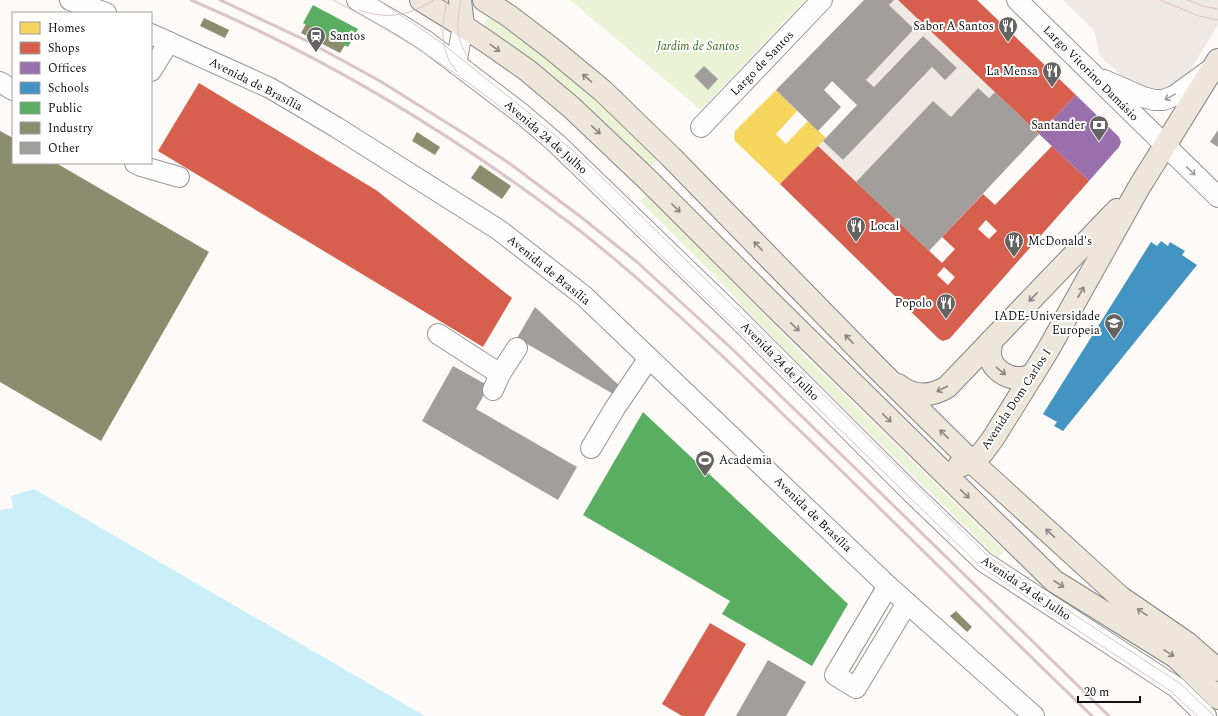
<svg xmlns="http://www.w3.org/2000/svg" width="1218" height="716" font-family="Spectral,serif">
<rect width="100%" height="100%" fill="#fdfaf7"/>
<g fill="#ebf3d6">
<path d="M570,0H805L701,110Z"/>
<path d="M491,18L562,70L588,91L659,159L650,168L484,27L485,20L488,18Z"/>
<path d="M647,193L800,352L1004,551L998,558L787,352L708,269L640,201Z"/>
</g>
<g fill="#eee9e2">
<path d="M894,0H898L995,92L989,98L978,88L951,117L933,101L856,182L818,146L823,141L843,160L932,67L945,80L957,68L923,36L874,87L866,80L914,29L889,5Z"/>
<path d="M1063,0H1218V25L1185,79L1165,91L1149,90L1125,79L1100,56L1094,30Z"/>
</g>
<path fill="#cbeff9" d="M34,489L425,716H0V510L13,508L11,496Z"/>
<path fill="#f6d55c" d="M776,90L797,111L776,134L786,144L808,121L826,138L780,184L735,141L734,138L735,131Z"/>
<g fill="#d6604d" fill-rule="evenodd">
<path d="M898,0H977L1076,95L1039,134Z"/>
<path d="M199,83L376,190L512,298L483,347L158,151Z"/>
<path d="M818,146L942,263L955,249L942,237L983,194L995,205L1052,146L1089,181L952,336L949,339L943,341L939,339L780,184ZM986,220L997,231L989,239L978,229ZM944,267L955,277L948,285L937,275Z"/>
<path d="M710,623L746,644L704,716H682L662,704Z"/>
</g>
<path fill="#9970ab" d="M1076,95L1119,137L1121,142L1119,147L1089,181L1039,134Z"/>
<path fill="#4393c3" d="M1161,241L1168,246L1170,242L1185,251L1182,255L1197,265L1063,431L1054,426L1057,422L1043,414L1151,242L1157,246Z"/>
<g fill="#5aae61">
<path d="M313,5L358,29L348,47L303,23Z"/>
<path d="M643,412L848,604L812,666L722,614L730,601L583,515Z"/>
</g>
<g fill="#8c8c6e">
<path d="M204,18L229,30L225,38L200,26Z"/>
<path d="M306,24L345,45L340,53L301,33Z"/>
<path d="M0,131L13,138V163H56L209,252L101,441L0,382Z"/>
<path d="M417,132L440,147L435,155L412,141Z"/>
<path d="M480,165L511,186L502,199L471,178Z"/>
<path d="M956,611L972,627L967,632L950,616Z"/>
</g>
<g fill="#a19e9c">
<path d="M864,0H894L889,5L914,29L866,80L874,87L923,36L957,68L945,80L932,67L843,160L823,141L857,105L832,81L824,90L841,107L818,131L776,90Z"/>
<path d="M704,66L718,79L708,90L694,76Z"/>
<path d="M978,88L989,98L995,92L1039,134L929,251L856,182L933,101L951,117Z"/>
<path d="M1218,130V147L1210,142Z"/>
<path d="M535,307L625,391L620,398L517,338Z"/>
<path d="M453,366L489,386L476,409L577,467L558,500L422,421Z"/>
<path d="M768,660L806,682L786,716H736Z"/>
</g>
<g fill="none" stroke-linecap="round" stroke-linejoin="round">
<defs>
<g id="minor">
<path d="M70,0L106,13"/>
<path d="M357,0L404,27L426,41L522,114L556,143L735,316L913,494L984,562L1176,687L1206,716"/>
<path d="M1017,0L1218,197"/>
<path d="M151,34L270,88L336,127L499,230L584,296L888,586L1034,716"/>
<path d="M456,64L463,26"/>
<path d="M151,71L169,42"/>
<path d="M1104,80L1143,97L1154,100H1163L1174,96L1214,67"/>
<path d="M0,82L13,90"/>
<path d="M701,127L822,0"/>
<path d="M135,163L141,166L179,177"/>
<path d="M438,334L500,374L517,348"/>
<path d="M493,390L500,374"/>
<path d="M591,448L615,408L649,358"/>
<path d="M888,586L835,675L856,688L907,603"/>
</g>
<g id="major">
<path d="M421,0L463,26L487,42L527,70L571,107L648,180L767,299L1054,581L1176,657L1218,698"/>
<path d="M460,0L463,26"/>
<path d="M484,0L509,16L551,48L603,91L671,157L876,367L972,462L1120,597L1187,643L1218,670"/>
<path d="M991,341C991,345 990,350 990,354C991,369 1007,379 1021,378C1025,378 1029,376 1033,374"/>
<path d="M898,385C913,397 931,397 947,387L1117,210"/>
<path d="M959,466L972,462L983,452L994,437L1048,350L1138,189L1218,60"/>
</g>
</defs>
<use href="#minor" stroke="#979695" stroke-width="22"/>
<use href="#major" stroke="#858382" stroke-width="24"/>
<use href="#minor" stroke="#fffefe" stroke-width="20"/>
<use href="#major" stroke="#eee6da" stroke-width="22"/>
<g stroke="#dac4c8" stroke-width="1">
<path d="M333,0C406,38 474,83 537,137C552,149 566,163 580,176L981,567L1172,692L1197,716"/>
<path d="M378,0L429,34L444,45L529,113L587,163L989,557L1081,619L1181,684L1214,716"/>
<path d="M447,0C442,27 438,49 457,72"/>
<path d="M461,0C455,27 456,43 474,65"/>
<path d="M1160,0L1199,16L1218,20"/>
<path d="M1187,0L1203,6L1218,9"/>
<path d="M359,10C389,20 408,16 434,0"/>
</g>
<g stroke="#dac4c8" stroke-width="3">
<path d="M191,0C327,58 454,135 571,224C601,247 629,271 656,295C703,337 747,379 792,423C893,520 991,619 1092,716"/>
<path d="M220,0L305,40L380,81L468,136L509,163L581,217L637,262L730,347L852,465L1109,716"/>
</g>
</g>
<defs><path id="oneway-shaft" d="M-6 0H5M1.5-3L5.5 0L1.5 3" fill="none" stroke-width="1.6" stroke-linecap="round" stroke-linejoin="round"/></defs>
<g stroke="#8b8680">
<use href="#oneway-shaft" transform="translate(495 48) rotate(36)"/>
<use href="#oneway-shaft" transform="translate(587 78) rotate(-140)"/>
<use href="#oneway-shaft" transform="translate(596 130) rotate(43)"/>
<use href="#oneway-shaft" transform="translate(676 208) rotate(45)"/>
<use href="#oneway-shaft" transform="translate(758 246) rotate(-134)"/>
<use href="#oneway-shaft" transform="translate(1081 292) rotate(-61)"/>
<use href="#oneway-shaft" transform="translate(1033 297) rotate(134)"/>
<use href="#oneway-shaft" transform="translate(795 327) rotate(44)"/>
<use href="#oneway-shaft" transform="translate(849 339) rotate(-134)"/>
<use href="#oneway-shaft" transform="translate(1001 371) rotate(38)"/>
<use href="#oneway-shaft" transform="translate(942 389) rotate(153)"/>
<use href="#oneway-shaft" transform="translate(887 418) rotate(44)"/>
<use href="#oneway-shaft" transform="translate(944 434) rotate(-135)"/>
<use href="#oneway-shaft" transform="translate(965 494) rotate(44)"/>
<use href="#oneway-shaft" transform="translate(1050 533) rotate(-137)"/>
<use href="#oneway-shaft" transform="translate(1059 584) rotate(33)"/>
<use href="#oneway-shaft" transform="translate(1142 612) rotate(-146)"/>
<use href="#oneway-shaft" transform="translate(1169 653) rotate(32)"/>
</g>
<g stroke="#a09f9f">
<use href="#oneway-shaft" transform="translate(1170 97) rotate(151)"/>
<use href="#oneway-shaft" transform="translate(1191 171) rotate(44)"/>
</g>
<defs>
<symbol id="restaurant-pin" viewBox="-11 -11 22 30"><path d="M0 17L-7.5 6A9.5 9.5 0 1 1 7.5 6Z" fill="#646362" stroke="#fff"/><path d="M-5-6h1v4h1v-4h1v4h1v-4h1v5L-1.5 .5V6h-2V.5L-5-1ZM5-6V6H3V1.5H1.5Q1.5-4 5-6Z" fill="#fff"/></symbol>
<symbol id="station-pin" viewBox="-11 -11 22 30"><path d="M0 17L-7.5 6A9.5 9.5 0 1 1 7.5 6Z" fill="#646362" stroke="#fff"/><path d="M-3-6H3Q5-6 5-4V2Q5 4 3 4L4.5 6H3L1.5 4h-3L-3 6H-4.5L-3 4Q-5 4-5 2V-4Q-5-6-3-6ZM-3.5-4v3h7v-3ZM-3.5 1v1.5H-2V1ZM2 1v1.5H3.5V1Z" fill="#fff"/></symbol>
<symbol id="bank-pin" viewBox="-11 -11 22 30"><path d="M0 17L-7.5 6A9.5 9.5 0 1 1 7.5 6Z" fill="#646362" stroke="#fff"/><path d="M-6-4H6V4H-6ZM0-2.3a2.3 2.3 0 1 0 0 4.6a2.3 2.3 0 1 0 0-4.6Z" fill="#fff"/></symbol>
<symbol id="university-pin" viewBox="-11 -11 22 30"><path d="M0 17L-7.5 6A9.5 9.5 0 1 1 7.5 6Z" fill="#646362" stroke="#fff"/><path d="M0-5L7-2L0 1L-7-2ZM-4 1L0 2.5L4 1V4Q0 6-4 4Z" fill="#fff"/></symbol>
<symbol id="stadium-pin" viewBox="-11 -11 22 30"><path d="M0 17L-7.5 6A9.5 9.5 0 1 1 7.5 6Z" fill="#646362" stroke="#fff"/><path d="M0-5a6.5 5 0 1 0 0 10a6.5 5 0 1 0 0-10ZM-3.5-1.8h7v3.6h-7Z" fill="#fff"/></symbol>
</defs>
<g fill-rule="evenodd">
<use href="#restaurant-pin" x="997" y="15" width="22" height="30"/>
<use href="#station-pin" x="305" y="25" width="22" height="30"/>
<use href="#restaurant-pin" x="1041" y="60" width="22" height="30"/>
<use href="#bank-pin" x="1088" y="114" width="22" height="30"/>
<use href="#restaurant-pin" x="845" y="215" width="22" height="30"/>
<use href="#restaurant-pin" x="1003" y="230" width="22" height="30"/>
<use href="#restaurant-pin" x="935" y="292" width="22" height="30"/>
<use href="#university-pin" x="1103" y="312" width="22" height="30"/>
<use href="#stadium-pin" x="694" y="449" width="22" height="30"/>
</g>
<g text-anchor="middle" stroke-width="4" stroke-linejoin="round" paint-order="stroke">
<g font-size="12" fill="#111" stroke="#fff" text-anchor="end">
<text x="994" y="30">Sabor A Santos</text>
<text x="330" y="40" text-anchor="start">Santos</text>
<text x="1038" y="75">La Mensa</text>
<text x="1085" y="129">Santander</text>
<text x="870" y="230" text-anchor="start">Local</text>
<text x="1028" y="245" text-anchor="start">McDonald's</text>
<text x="932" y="307">Popolo</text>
<text x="1100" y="320">IADE-Universidade<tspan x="1100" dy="14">Europeia</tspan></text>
<text x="719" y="464" text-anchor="start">Academia</text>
</g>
<g font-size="12" font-style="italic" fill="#396e1b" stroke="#fff">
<text x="698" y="50">Jardim de Santos</text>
</g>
<g font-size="12" fill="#111" stroke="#fff">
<text transform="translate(762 63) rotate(-46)" y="4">Largo de Santos</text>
<text transform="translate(1091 73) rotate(45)" y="4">Largo Vitorino Damásio</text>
<text transform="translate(256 84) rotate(27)" y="4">Avenida de Brasília</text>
<text transform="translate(546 137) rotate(41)" y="4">Avenida 24 de Julho</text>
<text transform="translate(549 270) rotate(39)" y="4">Avenida de Brasília</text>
<text transform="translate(780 361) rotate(45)" y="4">Avenida 24 de Julho</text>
<text transform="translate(1016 399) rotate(-57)" y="4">Avenida Dom Carlos I</text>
<text transform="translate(813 514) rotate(44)" y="4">Avenida de Brasília</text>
<text transform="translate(1026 588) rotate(34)" y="4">Avenida 24 de Julho</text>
</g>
</g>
<rect x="12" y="12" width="140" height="152" fill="#ffffff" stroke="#a0a0a0"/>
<rect x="20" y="22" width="20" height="12" fill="#f6d55c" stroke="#a0a0a0"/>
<text x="48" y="32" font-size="12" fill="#111111">Homes</text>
<rect x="20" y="42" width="20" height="12" fill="#d6604d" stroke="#a0a0a0"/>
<text x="48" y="52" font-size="12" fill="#111111">Shops</text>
<rect x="20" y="62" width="20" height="12" fill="#9970ab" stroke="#a0a0a0"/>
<text x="48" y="72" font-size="12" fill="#111111">Offices</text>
<rect x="20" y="82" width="20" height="12" fill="#4393c3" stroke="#a0a0a0"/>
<text x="48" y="92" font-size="12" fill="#111111">Schools</text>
<rect x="20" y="102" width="20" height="12" fill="#5aae61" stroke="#a0a0a0"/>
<text x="48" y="112" font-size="12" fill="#111111">Public</text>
<rect x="20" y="122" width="20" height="12" fill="#8c8c6e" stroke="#a0a0a0"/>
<text x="48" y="132" font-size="12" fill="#111111">Industry</text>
<rect x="20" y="142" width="20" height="12" fill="#a19e9c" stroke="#a0a0a0"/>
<text x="48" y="152" font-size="12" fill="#111111">Other</text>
<path d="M1078 696v6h62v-6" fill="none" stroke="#111111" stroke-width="2"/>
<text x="1084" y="696" font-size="12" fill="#111111" stroke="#ffffff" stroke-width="3" paint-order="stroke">20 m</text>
</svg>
